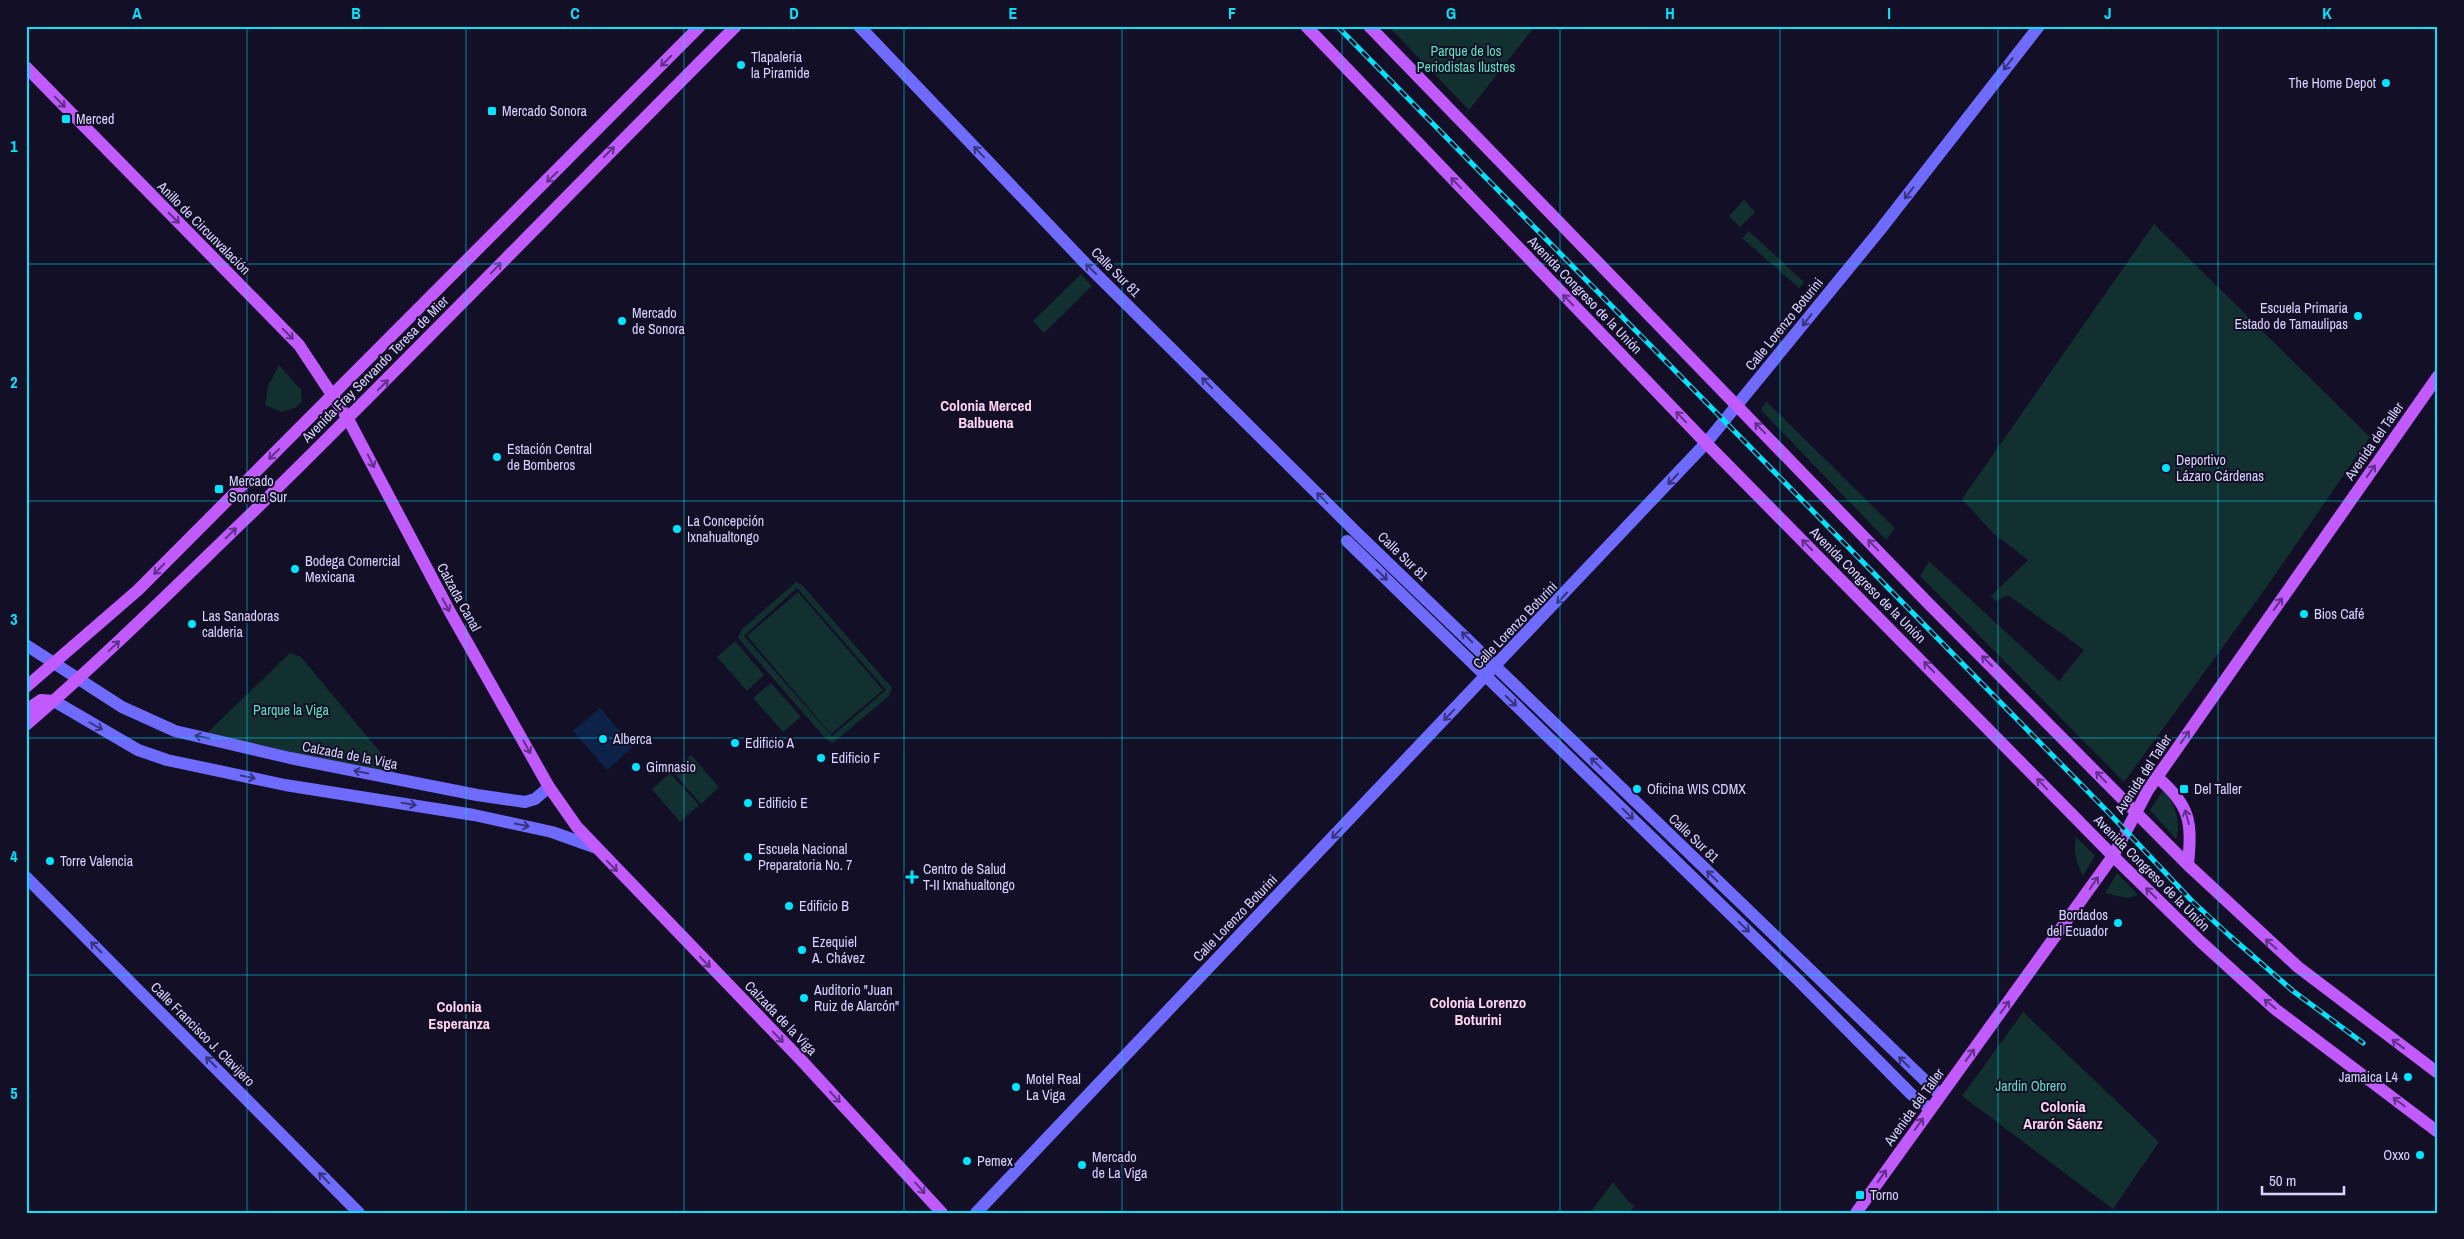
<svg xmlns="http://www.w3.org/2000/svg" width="2464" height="1239" viewBox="0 0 2464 1239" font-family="'Archivo Narrow',sans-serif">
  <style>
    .green { fill: #12302f; fill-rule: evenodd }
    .water { fill: #0c2248 }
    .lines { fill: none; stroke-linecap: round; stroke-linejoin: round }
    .secondary { stroke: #6f6bff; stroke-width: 12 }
    .primary { stroke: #c25bff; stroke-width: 12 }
    .rail-casing { stroke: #00e5ff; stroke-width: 5 }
    .rail { stroke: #130f26; stroke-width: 3; stroke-dasharray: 9; stroke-linecap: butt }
    .oneway { stroke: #623188 }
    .oneway2 { stroke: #38347d }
    .grid { fill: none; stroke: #00e5ff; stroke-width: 1; stroke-opacity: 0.55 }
    .poi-dot { fill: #00e5ff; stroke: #130f26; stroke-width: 2 }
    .labels { text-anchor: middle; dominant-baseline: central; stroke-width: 4; stroke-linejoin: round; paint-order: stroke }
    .park-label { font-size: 14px; fill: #5fe0c0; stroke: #130f26 }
    .poi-label { font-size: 14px; fill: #d9d4ff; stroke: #130f26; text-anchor: start }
    .street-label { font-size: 14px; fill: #d9d4ff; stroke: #130f26 }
    .neighbourhood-label { font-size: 15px; font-weight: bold; fill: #ffd6f0; stroke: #130f26 }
    .neatline { fill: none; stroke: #00e5ff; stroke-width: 2 }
    .grid-label { font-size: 16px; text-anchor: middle; font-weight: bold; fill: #00e5ff }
  </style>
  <rect width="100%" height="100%" fill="#130f26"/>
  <path class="green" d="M1388,26H1535L1469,110Z
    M1744,200L1755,212L1740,227L1729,216Z
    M2154,224L2370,437L2263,592L2124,782L1920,576L1929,561L2059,681L2084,650L2008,595L1995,601L1991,596L2028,560L1993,533L1962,499Z
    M1749,231L1804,282L1799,288L1742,238Z
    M1081,274L1092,286L1044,333L1033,321Z
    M279,365L301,390L302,401L295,408L281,412L265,405L268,386Z
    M1766,401L1895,528L1886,540L1761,410Z
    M796,582L803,586L892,688L889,696L833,743L826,739L738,638L741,630ZM797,588L886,690L832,736L744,636Z
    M798,592L883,690L831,734L747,636Z
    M735,641L764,675L747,691L717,657Z
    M290,653L301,657L395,770L393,775L209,735L208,732Z
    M771,683L801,717L783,732L753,698Z
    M691,755L719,787L701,804L672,771Z
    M670,773L699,805L680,822L652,789Z
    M2164,789C2174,804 2182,821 2176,839L2150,810Z
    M2076,837L2095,856L2083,876C2076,862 2073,853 2076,837Z
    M2117,873L2138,895L2127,898L2105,893Z
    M2023,1012L2159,1142L2113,1209L1962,1096Z
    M1613,1182L1628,1201L1635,1206L1628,1213H1590Z"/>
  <path class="water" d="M600,708L633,746L607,770L573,731Z"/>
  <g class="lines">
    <path class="secondary" d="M859,26L1085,263L1356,532L1940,1095
      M1347,541L1797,979L1911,1094L1930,1109
      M26,645L122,707L175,731L290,758L477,795L525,802L535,799L549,787
      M54,701L138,750L167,760L285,785L474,815L552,832L594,847
      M26,877L359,1213
      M976,1213L1706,443L1880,230L2039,26"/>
    <path class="primary" d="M1306,26L1706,443L2113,856L2201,942L2275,1009L2438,1132
      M1369,26L1926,601L2188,865L2298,967L2438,1073
      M26,67L299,345L348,419L450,612L549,787L577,827L802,1061L942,1213
      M26,687L138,590L700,26
      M26,710L41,700L54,701
      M26,725C106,656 180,582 256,509C418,350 575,187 736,26
      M2157,777C2191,806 2192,822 2188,865
      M1856,1213L2113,856L2148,790L2438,376"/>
    <g class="rail-casing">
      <path id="rail" d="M1337,26L2108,812L2193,902L2230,936L2293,991L2363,1043"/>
    </g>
    <use href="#rail" class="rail"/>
  </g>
  <defs><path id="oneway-shaft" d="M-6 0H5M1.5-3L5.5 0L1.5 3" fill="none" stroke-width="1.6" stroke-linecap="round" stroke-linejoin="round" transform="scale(1.25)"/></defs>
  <g class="oneway">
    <use href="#oneway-shaft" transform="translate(666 61) rotate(135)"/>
    <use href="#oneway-shaft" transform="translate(60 102) rotate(46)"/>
    <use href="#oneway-shaft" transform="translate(609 152) rotate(-45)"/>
    <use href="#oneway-shaft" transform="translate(552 177) rotate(135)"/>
    <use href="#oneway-shaft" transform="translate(1456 183) rotate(-134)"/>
    <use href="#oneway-shaft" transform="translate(174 218) rotate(45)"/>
    <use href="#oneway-shaft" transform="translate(496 268) rotate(-46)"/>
    <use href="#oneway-shaft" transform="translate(1568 300) rotate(-134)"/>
    <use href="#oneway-shaft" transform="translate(288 334) rotate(45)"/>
    <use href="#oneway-shaft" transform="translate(383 385) rotate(-44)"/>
    <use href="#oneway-shaft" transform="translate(1681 417) rotate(-134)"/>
    <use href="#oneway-shaft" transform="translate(1760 428) rotate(-134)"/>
    <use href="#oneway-shaft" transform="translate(274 454) rotate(135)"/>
    <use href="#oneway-shaft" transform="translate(371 461) rotate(63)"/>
    <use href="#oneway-shaft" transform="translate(2371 471) rotate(-55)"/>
    <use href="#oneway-shaft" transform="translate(231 533) rotate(-44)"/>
    <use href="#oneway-shaft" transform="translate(1807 545) rotate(-135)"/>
    <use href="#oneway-shaft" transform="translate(1873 545) rotate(-134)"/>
    <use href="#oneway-shaft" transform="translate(159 569) rotate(135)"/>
    <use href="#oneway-shaft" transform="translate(2278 604) rotate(-55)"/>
    <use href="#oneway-shaft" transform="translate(446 605) rotate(62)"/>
    <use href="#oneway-shaft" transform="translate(114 646) rotate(-43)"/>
    <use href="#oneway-shaft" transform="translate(1987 661) rotate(-135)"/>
    <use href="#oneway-shaft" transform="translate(1929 667) rotate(-134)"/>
    <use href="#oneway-shaft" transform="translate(2185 737) rotate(-55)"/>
    <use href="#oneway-shaft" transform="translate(527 747) rotate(61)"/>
    <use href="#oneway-shaft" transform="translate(2101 777) rotate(-134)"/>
    <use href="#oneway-shaft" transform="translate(2042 784) rotate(-134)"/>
    <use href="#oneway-shaft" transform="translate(2187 817) rotate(-105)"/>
    <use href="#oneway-shaft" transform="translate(612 866) rotate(46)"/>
    <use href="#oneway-shaft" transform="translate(2094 883) rotate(-55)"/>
    <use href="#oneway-shaft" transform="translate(2151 893) rotate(-136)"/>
    <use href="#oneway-shaft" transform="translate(2271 944) rotate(-139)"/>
    <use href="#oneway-shaft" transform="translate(705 962) rotate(46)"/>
    <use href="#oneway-shaft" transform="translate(2270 1004) rotate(-141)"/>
    <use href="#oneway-shaft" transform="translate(2005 1007) rotate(-54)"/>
    <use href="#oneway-shaft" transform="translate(778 1037) rotate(46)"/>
    <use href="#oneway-shaft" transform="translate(2398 1044) rotate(-144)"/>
    <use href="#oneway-shaft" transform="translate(1970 1055) rotate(-54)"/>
    <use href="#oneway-shaft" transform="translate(835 1097) rotate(47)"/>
    <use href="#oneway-shaft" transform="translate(2399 1102) rotate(-143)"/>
    <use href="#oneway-shaft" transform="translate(1919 1124) rotate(-54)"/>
    <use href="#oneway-shaft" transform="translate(1882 1176) rotate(-55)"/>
    <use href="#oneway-shaft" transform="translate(920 1188) rotate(49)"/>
  </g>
  <g class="oneway2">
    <use href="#oneway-shaft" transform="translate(2008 64) rotate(128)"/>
    <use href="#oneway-shaft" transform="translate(979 152) rotate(-134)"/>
    <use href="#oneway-shaft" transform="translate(1909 193) rotate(128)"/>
    <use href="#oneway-shaft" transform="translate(1091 269) rotate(-135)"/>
    <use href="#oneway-shaft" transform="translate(1807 320) rotate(128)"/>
    <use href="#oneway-shaft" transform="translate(1207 383) rotate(-135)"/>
    <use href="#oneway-shaft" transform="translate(1673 479) rotate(133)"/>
    <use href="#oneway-shaft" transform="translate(1322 498) rotate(-135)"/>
    <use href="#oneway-shaft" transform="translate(1382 575) rotate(44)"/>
    <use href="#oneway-shaft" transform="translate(1562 598) rotate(133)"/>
    <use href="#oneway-shaft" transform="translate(1467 637) rotate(-136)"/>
    <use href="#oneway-shaft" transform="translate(1511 701) rotate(44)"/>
    <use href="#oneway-shaft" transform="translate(1449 715) rotate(134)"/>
    <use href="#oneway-shaft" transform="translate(96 726) rotate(29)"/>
    <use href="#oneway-shaft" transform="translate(202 737) rotate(-169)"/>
    <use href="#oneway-shaft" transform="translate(1596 763) rotate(-136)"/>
    <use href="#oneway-shaft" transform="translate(361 772) rotate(-169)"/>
    <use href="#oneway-shaft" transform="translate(248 777) rotate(12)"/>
    <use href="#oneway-shaft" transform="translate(409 804) rotate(9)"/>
    <use href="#oneway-shaft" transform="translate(1628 814) rotate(44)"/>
    <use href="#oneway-shaft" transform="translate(522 825) rotate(12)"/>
    <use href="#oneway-shaft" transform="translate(1337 833) rotate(134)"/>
    <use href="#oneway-shaft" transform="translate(1712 876) rotate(-136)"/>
    <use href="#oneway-shaft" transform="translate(1744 927) rotate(44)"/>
    <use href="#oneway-shaft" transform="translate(96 947) rotate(-135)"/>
    <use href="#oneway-shaft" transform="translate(211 1062) rotate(-135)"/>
    <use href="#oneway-shaft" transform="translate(1904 1062) rotate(-136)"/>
    <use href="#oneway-shaft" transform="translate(324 1178) rotate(-134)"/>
  </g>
  <path class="grid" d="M247,26V1213M466,26V1213M684,26V1213M904,26V1213M1122,26V1213M1342,26V1213M1560,26V1213M1780,26V1213M1998,26V1213M2218,26V1213M26,264H2438M26,501H2438M26,738H2438M26,975H2438"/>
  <g class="poi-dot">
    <circle cx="741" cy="65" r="5"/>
    <circle cx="2386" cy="83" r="5"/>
    <rect x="487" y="106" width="10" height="10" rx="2.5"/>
    <rect x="61" y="114" width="10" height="10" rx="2.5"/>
    <circle cx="2358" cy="316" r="5"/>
    <circle cx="622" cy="321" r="5"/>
    <circle cx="497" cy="457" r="5"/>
    <circle cx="2166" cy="468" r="5"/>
    <rect x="214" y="484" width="10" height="10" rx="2.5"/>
    <circle cx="677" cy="529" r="5"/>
    <circle cx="295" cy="569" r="5"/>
    <circle cx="2304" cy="614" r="5"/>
    <circle cx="192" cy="624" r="5"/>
    <circle cx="603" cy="739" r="5"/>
    <circle cx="735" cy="743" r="5"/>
    <circle cx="821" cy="758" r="5"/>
    <circle cx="636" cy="767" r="5"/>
    <circle cx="1637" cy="789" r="5"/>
    <rect x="2179" y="784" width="10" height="10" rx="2.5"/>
    <circle cx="748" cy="803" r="5"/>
    <circle cx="748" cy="857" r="5"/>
    <circle cx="50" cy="861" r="5"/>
    <path d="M909.5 869.5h5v5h5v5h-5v5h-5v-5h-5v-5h5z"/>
    <circle cx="789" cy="906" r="5"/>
    <circle cx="2118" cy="923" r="5"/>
    <circle cx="802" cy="950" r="5"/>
    <circle cx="804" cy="998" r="5"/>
    <circle cx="2408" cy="1077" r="5"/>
    <circle cx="1016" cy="1087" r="5"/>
    <circle cx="2420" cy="1155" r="5"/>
    <circle cx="967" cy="1161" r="5"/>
    <circle cx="1082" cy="1165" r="5"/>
    <rect x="1855" y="1190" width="10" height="10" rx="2.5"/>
  </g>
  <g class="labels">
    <g class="park-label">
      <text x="1466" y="51">Parque de los<tspan x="1466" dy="16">Periodistas Ilustres</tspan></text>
      <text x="291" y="710">Parque la Viga</text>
      <text x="2031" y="1086">Jardin Obrero</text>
    </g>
    <g class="poi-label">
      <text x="751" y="57">Tlapaleria<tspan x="751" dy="16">la Piramide</tspan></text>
      <text x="2376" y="83" text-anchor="end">The Home Depot</text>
      <text x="502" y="111">Mercado Sonora</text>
      <text x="76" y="119">Merced</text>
      <text x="2348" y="308" text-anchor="end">Escuela Primaria<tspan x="2348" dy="16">Estado de Tamaulipas</tspan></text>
      <text x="632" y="313">Mercado<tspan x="632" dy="16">de Sonora</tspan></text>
      <text x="507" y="449">Estación Central<tspan x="507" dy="16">de Bomberos</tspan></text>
      <text x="2176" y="460">Deportivo<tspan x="2176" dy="16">Lázaro Cárdenas</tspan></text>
      <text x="229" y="481">Mercado<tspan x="229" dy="16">Sonora Sur</tspan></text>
      <text x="687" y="521">La Concepción<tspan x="687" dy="16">Ixnahualtongo</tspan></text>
      <text x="305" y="561">Bodega Comercial<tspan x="305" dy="16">Mexicana</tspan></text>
      <text x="2314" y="614">Bios Café</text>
      <text x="202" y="616">Las Sanadoras<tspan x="202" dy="16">calderia</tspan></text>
      <text x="613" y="739">Alberca</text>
      <text x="745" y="743">Edificio A</text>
      <text x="831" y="758">Edificio F</text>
      <text x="646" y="767">Gimnasio</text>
      <text x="1647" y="789">Oficina WIS CDMX</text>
      <text x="2194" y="789">Del Taller</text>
      <text x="758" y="803">Edificio E</text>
      <text x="758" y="849">Escuela Nacional<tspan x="758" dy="16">Preparatoria No. 7</tspan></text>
      <text x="60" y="861">Torre Valencia</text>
      <text x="923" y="869">Centro de Salud<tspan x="923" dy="16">T-II Ixnahualtongo</tspan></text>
      <text x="799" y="906">Edificio B</text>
      <text x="2108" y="915" text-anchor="end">Bordados<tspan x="2108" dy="16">del Ecuador</tspan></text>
      <text x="812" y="942">Ezequiel<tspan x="812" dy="16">A. Chávez</tspan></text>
      <text x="814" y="990">Auditorio "Juan<tspan x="814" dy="16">Ruiz de Alarcón"</tspan></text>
      <text x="2398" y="1077" text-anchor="end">Jamaica L4</text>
      <text x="1026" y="1079">Motel Real<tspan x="1026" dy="16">La Viga</tspan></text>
      <text x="2410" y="1155" text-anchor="end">Oxxo</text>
      <text x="1092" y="1157">Mercado<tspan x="1092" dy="16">de La Viga</tspan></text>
      <text x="977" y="1161">Pemex</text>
      <text x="1870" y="1195">Torno</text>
    </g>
    <g class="street-label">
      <text transform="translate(204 228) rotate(45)">Anillo de Circunvalación</text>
      <text transform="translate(1116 272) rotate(45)">Calle Sur 81</text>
      <text transform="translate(1585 295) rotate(46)">Avenida Congreso de la Unión</text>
      <text transform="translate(1784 324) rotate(-51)">Calle Lorenzo Boturini</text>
      <text transform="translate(375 369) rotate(-45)">Avenida Fray Servando Teresa de Mier</text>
      <text transform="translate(2374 441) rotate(-55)">Avenida del Taller</text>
      <text transform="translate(1403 556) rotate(44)">Calle Sur 81</text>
      <text transform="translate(1868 585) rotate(45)">Avenida Congreso de la Unión</text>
      <text transform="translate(459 597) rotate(61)">Calzada Canal</text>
      <text transform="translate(1515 625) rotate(-46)">Calle Lorenzo Boturini</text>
      <text transform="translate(350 755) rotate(11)">Calzada de la Viga</text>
      <text transform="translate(2143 774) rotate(-57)">Avenida del Taller</text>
      <text transform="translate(1694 838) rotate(44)">Calle Sur 81</text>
      <text transform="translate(2152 873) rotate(45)">Avenida Congreso de la Unión</text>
      <text transform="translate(1235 918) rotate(-46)">Calle Lorenzo Boturini</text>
      <text transform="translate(781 1018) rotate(46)">Calzada de la Viga</text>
      <text transform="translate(203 1034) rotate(45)">Calle Francisco J. Clavijero</text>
      <text transform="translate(1914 1107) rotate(-54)">Avenida del Taller</text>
    </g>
    <g class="neighbourhood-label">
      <text x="986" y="405">Colonia Merced<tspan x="986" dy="17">Balbuena</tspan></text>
      <text x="1478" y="1002">Colonia Lorenzo<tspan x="1478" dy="17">Boturini</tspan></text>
      <text x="459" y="1006">Colonia<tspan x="459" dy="17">Esperanza</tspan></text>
      <text x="2063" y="1106">Colonia<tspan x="2063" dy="17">Ararón Sáenz</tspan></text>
    </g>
  </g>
  <rect width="2464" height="1239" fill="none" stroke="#130f26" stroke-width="55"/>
  <path d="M2262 1186v8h82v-8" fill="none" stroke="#d9d4ff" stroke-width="2.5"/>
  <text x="2269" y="1186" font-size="15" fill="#d9d4ff" stroke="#130f26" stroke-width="4" paint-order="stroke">50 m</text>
  <rect x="28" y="28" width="2408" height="1184" class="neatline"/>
  <g class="grid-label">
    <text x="137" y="19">A</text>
    <text x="356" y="19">B</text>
    <text x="575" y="19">C</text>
    <text x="794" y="19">D</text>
    <text x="1013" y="19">E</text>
    <text x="1232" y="19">F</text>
    <text x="1451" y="19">G</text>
    <text x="1670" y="19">H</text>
    <text x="1889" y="19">I</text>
    <text x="2108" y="19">J</text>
    <text x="2327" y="19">K</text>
    <text x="14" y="152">1</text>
    <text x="14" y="388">2</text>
    <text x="14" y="625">3</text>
    <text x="14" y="862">4</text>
    <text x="14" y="1099">5</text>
  </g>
</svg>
